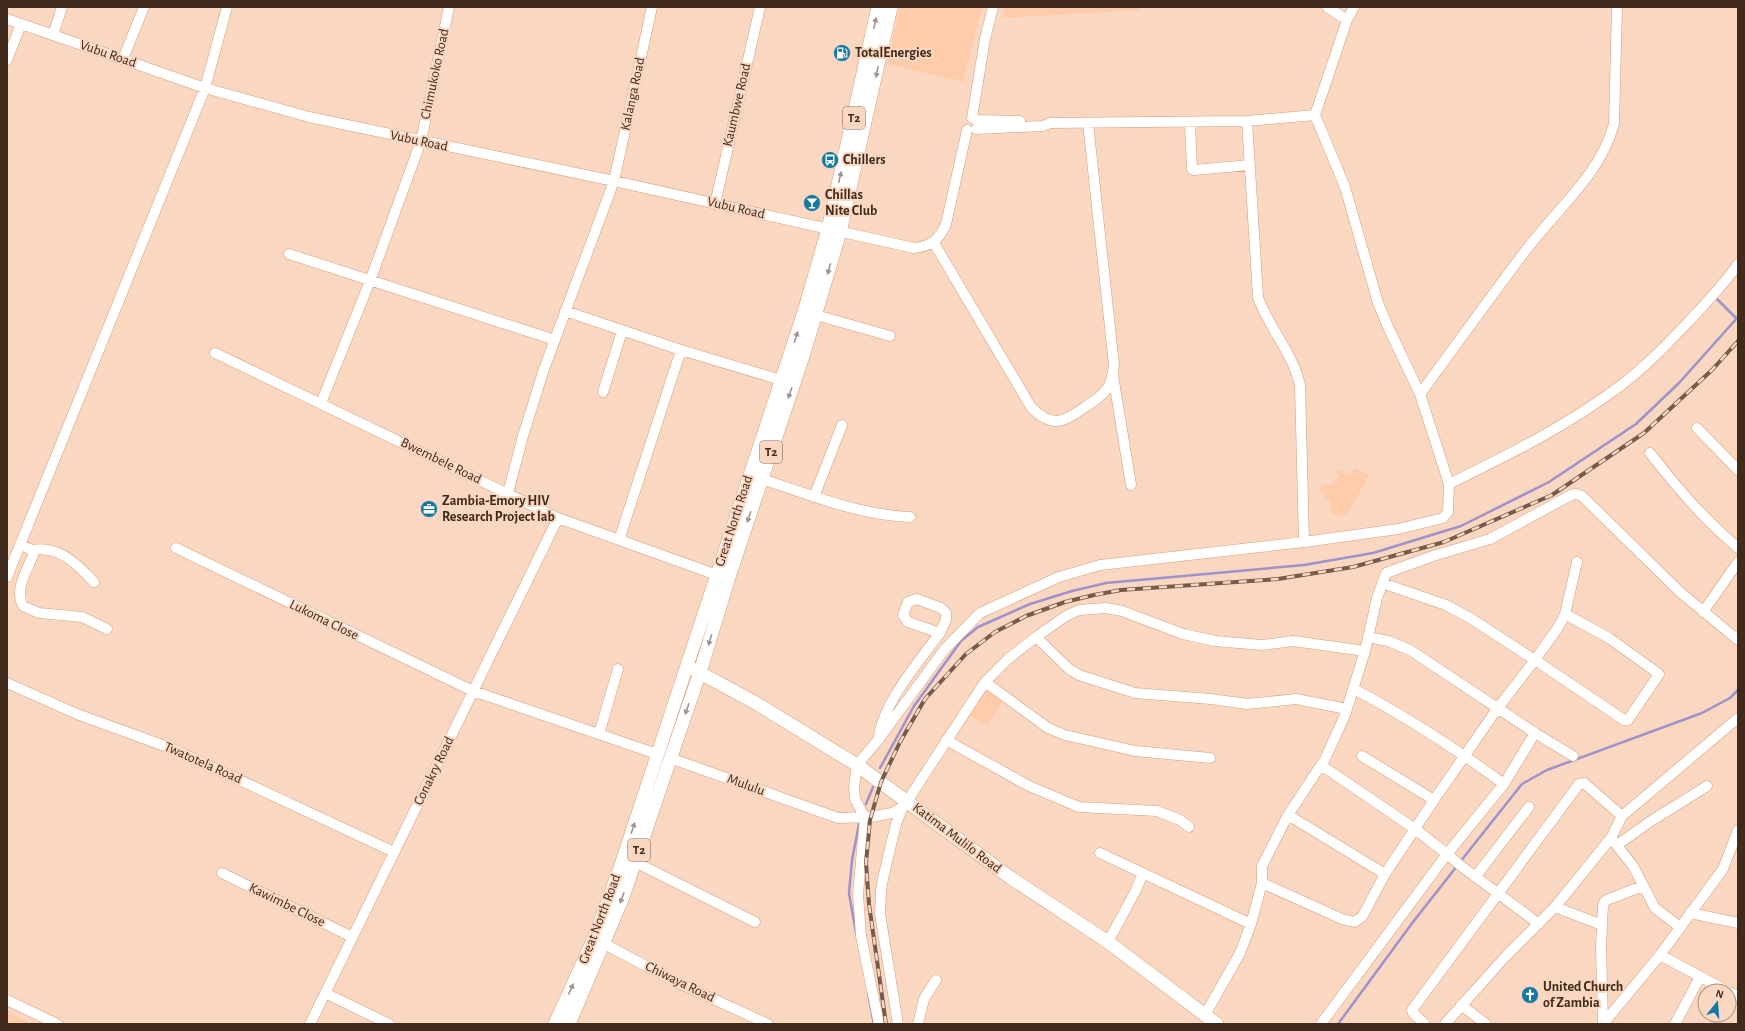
<svg xmlns="http://www.w3.org/2000/svg" width="1745" height="1031" viewBox="0 0 1745 1031" font-family="'Alegreya Sans',sans-serif">
  <style>
    .built { fill: #feccab }
    .lines { fill: none; stroke-linecap: round; stroke-linejoin: round }
    .stream { stroke: #9f92ca; stroke-width: 2.5 }
    .minor-casing { stroke: #d49f7c; stroke-width: 11 }
    .major-casing { stroke: #d49f7c; stroke-width: 14 }
    .minor { stroke: #fff; stroke-width: 10 }
    .major { stroke: #fff; stroke-width: 13 }
    .rail-casing { stroke: #755b4b; stroke-width: 4 }
    .rail { stroke: #f9d7c1; stroke-width: 2.5; stroke-dasharray: 8; stroke-linecap: butt }
    .oneway { fill: #a0948e }
    .labels { text-anchor: middle; dominant-baseline: central; stroke-width: 4; stroke-linejoin: round; paint-order: stroke }
    .shield { fill: #f9d7c1; stroke: #785e4e; stroke-width: 1 }
    .shield-label { font-size: 13px; font-weight: bold; fill: #402a1c }
    .poi-label { font-size: 14px; font-weight: bold; fill: #402a1c; stroke: #f9d7c1; text-anchor: start }
    .street-label { font-size: 14px; fill: #402a1c; stroke: #f9d7c1 }
  </style>
  <rect width="100%" height="100%" fill="#f9d7c1"/>
  <path class="built" d="M900,7H982L963,82L887,64Z
    M1005,7H1141L1139,10L1002,18Z
    M1355,468L1369,475L1349,512L1343,516L1330,513V501L1324,498V491H1319L1321,485L1333,483L1339,475L1336,472L1338,469L1350,476Z
    M986,688L1004,699L987,726L969,715Z
    M7,1012L32,1024H7Z"/>
  <g class="lines">
    <path class="stream" d="M1717,299L1737,319
      M880,768L914,706L961,641L978,627L1030,604L1072,591L1106,583L1304,565L1373,553L1461,526L1549,482L1636,424L1679,383L1738,317
      M866,804L873,787
      M1460,862L1522,784L1547,770L1702,713L1730,698L1738,690
      M856,933L849,893L852,860L859,824
      M868,993L874,1024
      M1338,1024L1413,922L1457,866"/>
    <g class="minor-casing">
      <path id="minor" d="M1327,7L1347,20
        M7,19L205,88L309,117L614,181L914,248C931,246 939,240 946,224L967,130
        M53,35L62,7
        M123,59L144,7
        M7,60L21,24
        M1315,115L1345,187L1378,303L1389,329L1420,394L1449,484C1508,455 1567,426 1620,386C1647,366 1670,341 1693,317C1709,300 1725,283 1738,264
        M972,118L985,39L993,7
        M976,120L1020,121
        M1247,121L1258,297C1268,327 1293,353 1300,385L1304,542
        M1190,122L1192,169L1194,170L1250,165
        M976,129L1043,126L1050,123L1247,121L1315,115L1347,20L1354,7
        M715,204L760,7
        M934,243L1031,407C1052,429 1064,422 1085,407C1093,402 1102,396 1107,389C1112,382 1113,373 1114,365L1088,123
        M289,254L555,340
        M565,311L681,350L781,380
        M816,315L890,336
        M215,353L558,518L717,575
        M1113,375L1131,485
        M603,392L622,331
        M1420,394C1457,344 1493,293 1530,245C1561,205 1600,174 1614,124L1617,7
        M321,403L370,281L421,141L449,7
        M1697,428L1738,470
        M1650,453C1679,490 1702,517 1738,548
        M762,479C810,495 859,515 910,517
        M508,493L523,436L544,369L614,181L652,7
        M814,497L842,425
        M619,540L681,350
        M21,545L32,550L33,555C27,571 14,589 23,606L39,613L82,617L107,629
        M176,548L473,691L657,754
        M32,550C59,545 77,564 94,582
        M7,577L205,88L227,7
        M917,599L941,608L946,613V620L940,633L908,622L903,615L908,602Z
        M1703,612L1738,562
        M1565,614L1609,638L1659,674L1628,720H1624L1535,660L1559,626L1565,614L1577,562
        M1036,637L1069,669L1079,675L1135,693L1211,699L1247,704L1296,699L1347,709
        M985,682L1048,728L1065,735L1135,751L1210,758
        M7,683L77,714L173,749L394,852
        M1354,689C1407,717 1456,749 1504,784
        M1535,733L1573,756
        M599,734L618,669
        M879,736C884,702 919,661 940,633
        M946,740L1029,786L1079,807L1157,811L1180,820L1189,827
        M1362,756L1434,800
        M670,758L838,818L870,817L892,813L904,806
        M1321,765L1415,829L1447,854L1504,784L1535,733L1410,650L1388,641L1368,637
        M1288,815L1385,874
        M1611,838L1633,866L1655,908L1680,927
        M1617,845L1651,821L1707,786
        M1100,853L1251,924
        M635,862L755,922
        M222,873L352,937
        M1476,876L1529,807
        M1262,883L1342,919L1354,922L1362,917L1385,874L1434,800L1497,709L1535,660L1470,618L1446,605L1382,583
        M1555,907L1602,925
        M1690,913L1738,923
        M597,940L676,982L768,1024
        M1108,942L1136,890L1143,873
        M1660,955L1727,991
        M1729,992L1738,996
        M325,993L389,1024
        M7,1000L57,1024
        M1461,1005L1486,1024
        M1205,1015L1240,953L1251,924L1262,883V866L1288,815L1325,759L1345,715L1365,651L1377,598L1386,573L1433,556L1490,539L1571,495L1576,494L1582,496L1680,592L1738,640
        M1603,1023L1601,947L1603,905L1605,901L1609,899L1643,886
        M310,1024L558,518
        M879,1024L861,936L858,894L865,818L855,799L854,787L857,765L878,740L944,650L980,613L1059,577L1100,565L1304,542L1398,529L1443,518L1448,512L1449,484
        M898,1024L880,914L881,890L884,874L896,824L902,809L985,682L1008,659L1036,637L1066,616L1079,610L1106,608L1122,611L1183,634L1215,641L1262,645L1293,641L1365,651
        M918,1024L924,999L936,980
        M1321,1024L1447,854L1461,866L1539,924
        M1425,1024L1413,1013L1412,1010L1579,784L1584,783L1622,816
        M1445,1024L1505,957L1555,907L1611,838L1622,816L1738,718
        M1603,1024L1660,955L1723,869L1738,830
        M1675,1024L1700,977"/>
    </g>
    <g class="major-casing">
      <path id="major" d="M693,669L754,702L857,765L1011,878L1108,942L1217,1024
        M555,1024L594,938L619,871L804,312L828,229L878,7
        M569,1024L623,897L700,672L729,577L805,350L840,232L891,7"/>
    </g>
    <use href="#minor" class="minor"/>
    <use href="#major" class="major"/>
    <g class="rail-casing">
      <path id="rail" d="M886,1024L869,904L866,863L870,820L881,782L900,742L925,699L966,654L995,632L1026,616L1065,602L1094,595L1121,590L1278,579L1353,567L1444,542L1552,495L1644,433L1712,370L1738,341"/>
    </g>
    <use href="#rail" class="rail"/>
  </g>
  <defs><path id="oneway-solid" d="M-6-.8H1V-3.2L6.5 0L1 3.2V.8H-6Z"/></defs>
  <g class="oneway">
    <use href="#oneway-solid" transform="translate(875 23) rotate(-78)"/>
    <use href="#oneway-solid" transform="translate(877 72) rotate(102)"/>
    <use href="#oneway-solid" transform="translate(840 177) rotate(-77)"/>
    <use href="#oneway-solid" transform="translate(829 269) rotate(105)"/>
    <use href="#oneway-solid" transform="translate(796 337) rotate(-72)"/>
    <use href="#oneway-solid" transform="translate(790 393) rotate(109)"/>
    <use href="#oneway-solid" transform="translate(749 517) rotate(109)"/>
    <use href="#oneway-solid" transform="translate(710 640) rotate(107)"/>
    <use href="#oneway-solid" transform="translate(687 709) rotate(109)"/>
    <use href="#oneway-solid" transform="translate(633 828) rotate(-72)"/>
    <use href="#oneway-solid" transform="translate(622 898) rotate(110)"/>
    <use href="#oneway-solid" transform="translate(571 989) rotate(-66)"/>
  </g>
  <defs>
    <g id="fuel-disc" transform="scale(0.9)"><circle r="9.5" fill="#1478a4" stroke="#f9d7c1"/><path d="M-5.5-6h7V0h2V4h1.3V-2.5L3-4.5l.8-.8L6-3V5H2.5V1h-1V6h-7ZM-4.2-4.7v3.2H.2V-4.7Z" fill="#fff"/></g>
    <g id="bus-disc" transform="scale(0.9)"><circle r="9.5" fill="#1478a4" stroke="#f9d7c1"/><path d="M-5-6H5V4H4V6H2V4H-2V6H-4V4H-5ZM-3.5-4V0h7V-4ZM-3.5 1.2v1.5H-2V1.2ZM2 1.2v1.5H3.5V1.2Z" fill="#fff"/></g>
    <g id="bar-disc" transform="scale(0.9)"><circle r="9.5" fill="#1478a4" stroke="#f9d7c1"/><path d="M-6-5H6L.8 .8V4.5H3.5V6h-7V4.5H-.8V.8Z" fill="#fff"/></g>
    <g id="office-disc" transform="scale(0.9)"><circle r="9.5" fill="#1478a4" stroke="#f9d7c1"/><path d="M-6-3h4V-5.5h4V-3h4V5H-6ZM-1-4.5V-3h2v-1.5ZM-6 0V1H6V0Z" fill="#fff"/></g>
    <g id="church-disc" transform="scale(0.9)"><circle r="9.5" fill="#1478a4" stroke="#f9d7c1"/><path d="M-1.2-6h2.4v3.5h3.3v2.4h-3.3V6h-2.4V-.1h-3.3v-2.4h3.3Z" fill="#fff"/></g>
  </defs>
  <g fill-rule="evenodd">
    <use href="#fuel-disc" x="842" y="53"/>
    <use href="#bus-disc" x="830" y="160"/>
    <use href="#bar-disc" x="812" y="203"/>
    <use href="#office-disc" x="429" y="509"/>
    <use href="#church-disc" x="1530" y="995"/>
  </g>
  <g class="labels">
    <g class="shield">
      <rect x="843" y="107" width="22" height="22" rx="3"/>
      <rect x="760" y="441" width="22" height="22" rx="3"/>
      <rect x="628" y="839" width="22" height="22" rx="3"/>
    </g>
    <g class="shield-label">
      <text x="854" y="118">T2</text>
      <text x="771" y="452">T2</text>
      <text x="639" y="850">T2</text>
    </g>
    <g class="poi-label">
      <text x="855" y="53">TotalEnergies</text>
      <text x="843" y="160">Chillers</text>
      <text x="825" y="195">Chillas<tspan x="825" dy="16">Nite Club</tspan></text>
      <text x="442" y="501">Zambia-Emory HIV<tspan x="442" dy="16">Research Project lab</tspan></text>
      <text x="1543" y="987">United Church<tspan x="1543" dy="16">of Zambia</tspan></text>
    </g>
    <g class="street-label">
      <text transform="translate(108 54) rotate(19)">Vubu Road</text>
      <text transform="translate(435 74) rotate(-78)">Chimukoko Road</text>
      <text transform="translate(633 94) rotate(-78)">Kalanga Road</text>
      <text transform="translate(737 105) rotate(-77)">Kaumbwe Road</text>
      <text transform="translate(419 141) rotate(12)">Vubu Road</text>
      <text transform="translate(736 208) rotate(13)">Vubu Road</text>
      <text transform="translate(441 461) rotate(26)">Bwembele Road</text>
      <text transform="translate(734 521) rotate(-72)">Great North Road</text>
      <text transform="translate(324 620) rotate(26)">Lukoma Close</text>
      <text transform="translate(203 763) rotate(24)">Twatotela Road</text>
      <text transform="translate(434 771) rotate(-64)">Conakry Road</text>
      <text transform="translate(746 785) rotate(20)">Mululu</text>
      <text transform="translate(957 838) rotate(37)">Katima Mulilo Road</text>
      <text transform="translate(287 905) rotate(26)">Kawimbe Close</text>
      <text transform="translate(600 919) rotate(-69)">Great North Road</text>
      <text transform="translate(680 982) rotate(26)">Chiwaya Road</text>
    </g>
  </g>
  <rect width="1745" height="1031" fill="none" stroke="#402a1c" stroke-width="16"/>
  <g transform="translate(1717 1003) rotate(17)"><circle r="19" fill="#f9d7c1" stroke="#af927f"/>
  <path d="M0-3L7 15L0 10L-7 15Z" fill="#1478a4"/>
  <text y="-6" font-size="11" font-weight="bold" text-anchor="middle" fill="#402a1c">N</text>
  </g>
</svg>
